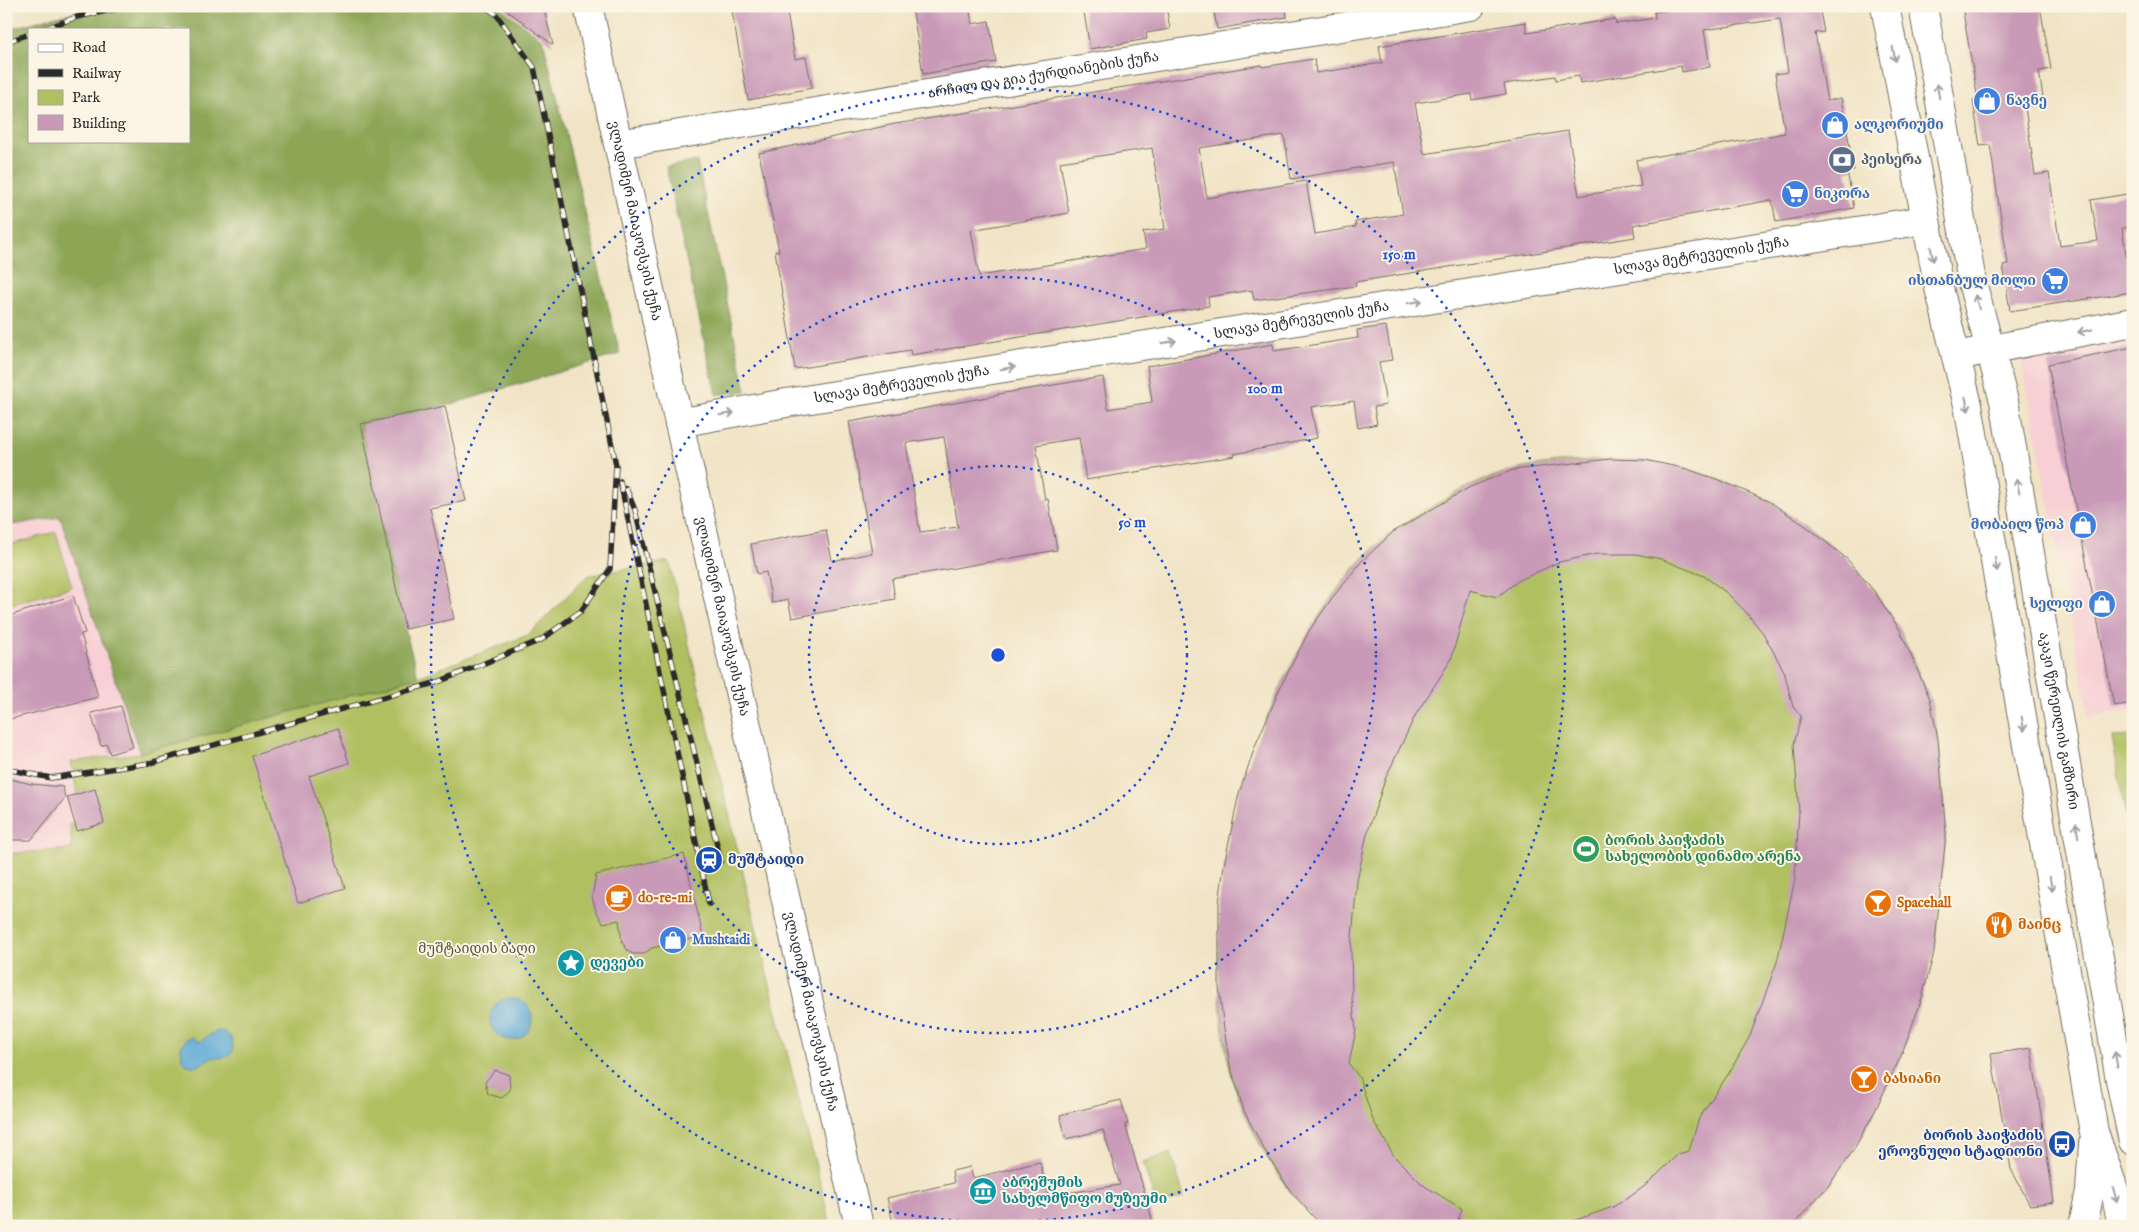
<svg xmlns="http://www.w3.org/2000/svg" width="2139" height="1232" viewBox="0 0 2139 1232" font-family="'IM FELL English','Noto Serif Georgian',serif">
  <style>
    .built { fill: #f7cfd4 }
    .green { fill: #b0bf61; stroke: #6e7546 }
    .forest { fill: #8ca657; stroke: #5c6841; fill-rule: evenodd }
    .water { fill: #5ca8d5; stroke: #446a80 }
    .building { fill: #c99ab8; fill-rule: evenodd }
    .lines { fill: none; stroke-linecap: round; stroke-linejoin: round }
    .minor-casing { stroke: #706c61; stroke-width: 30 }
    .major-casing { stroke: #706c61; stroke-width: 30 }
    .minor { stroke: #fff; stroke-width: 28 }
    .major { stroke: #fff; stroke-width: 28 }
    .rail-casing { stroke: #2b2b2b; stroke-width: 5.5 }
    .rail { stroke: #fcf5e5; stroke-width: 4; stroke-dasharray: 11; stroke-linecap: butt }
    .oneway { stroke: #a0a0a0 }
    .ring { fill: none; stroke: #1d4ed8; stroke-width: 2.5; stroke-dasharray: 2.5 5 }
    .labels { text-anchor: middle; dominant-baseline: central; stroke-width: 4; stroke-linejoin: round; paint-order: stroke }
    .street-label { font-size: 14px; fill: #2b2b2b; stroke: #fcf5e5 }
    .shop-label { font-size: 14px; font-weight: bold; fill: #366cbe; stroke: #fcf5e5; text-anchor: start }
    .service-label { font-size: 14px; font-weight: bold; fill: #4e5e75; stroke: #fcf5e5; text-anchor: start }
    .leisure-label { font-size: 14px; font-weight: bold; fill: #27864d; stroke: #fcf5e5; text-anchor: start }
    .transit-label { font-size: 14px; font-weight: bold; fill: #164399; stroke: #fcf5e5; text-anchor: start }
    .food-label { font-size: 14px; font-weight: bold; fill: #c56008; stroke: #fcf5e5; text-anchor: start }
    .park-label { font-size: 14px; fill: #53573b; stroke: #fcf5e5 }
    .culture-label { font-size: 14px; font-weight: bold; fill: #0d838f; stroke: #fcf5e5; text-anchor: start }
    .centre { fill: #1d4ed8; stroke: #fcf5e5; stroke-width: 2.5 }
    .ring-label { font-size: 15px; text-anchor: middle; font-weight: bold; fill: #1d4ed8; stroke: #fcf5e5; stroke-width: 4; stroke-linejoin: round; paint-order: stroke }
  </style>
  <rect width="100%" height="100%" fill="#fcf5e5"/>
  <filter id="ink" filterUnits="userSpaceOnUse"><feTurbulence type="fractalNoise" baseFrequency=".02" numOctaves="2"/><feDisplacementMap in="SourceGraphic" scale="10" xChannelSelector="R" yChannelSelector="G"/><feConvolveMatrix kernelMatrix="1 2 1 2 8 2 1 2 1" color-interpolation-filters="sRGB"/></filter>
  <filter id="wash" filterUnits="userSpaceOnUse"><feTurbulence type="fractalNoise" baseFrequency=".0096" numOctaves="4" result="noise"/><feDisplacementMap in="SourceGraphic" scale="20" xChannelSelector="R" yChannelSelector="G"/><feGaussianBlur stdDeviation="1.12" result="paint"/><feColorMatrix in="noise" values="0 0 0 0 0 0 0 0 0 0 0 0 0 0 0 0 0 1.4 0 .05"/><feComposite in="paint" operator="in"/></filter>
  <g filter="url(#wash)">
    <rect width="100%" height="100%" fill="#f1e4c6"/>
    <path class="built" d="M2133,334V710L2089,717L2022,362L2027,352Z
      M60,517L140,753L71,762L83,817L72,850L6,854V526Z"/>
    <path class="green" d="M1610,459L1687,469L1722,481L1770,502L1810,529L1847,559L1874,591L1900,630L1930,699L1938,739L1946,834L1934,953L1901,1056L1875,1111L1853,1151L1829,1185L1792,1226H1322C1312,1215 1301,1204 1291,1192C1267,1162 1247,1123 1235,1086C1223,1048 1219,1006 1219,966C1218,852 1241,763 1293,662C1318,614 1350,564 1394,531C1424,509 1478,478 1515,470C1546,463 1579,461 1610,459Z
      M56,532L72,587L6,606V546Z
      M669,561L763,957L831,1226H6V854L72,849L70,824L82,817L71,762L140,753L418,677L528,635L587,576Z
      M2133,736V857L2112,737Z
      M1171,1153L1184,1197L1156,1205L1143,1162Z"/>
    <path class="forest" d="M107,6H498L543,40L620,354L445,406L361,424L405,629L418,677L140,753L60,517L6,526V30L57,16ZM29,29H189V141H29Z
      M697,161L746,391L716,395L666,167Z"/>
    <path class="water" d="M490 1019a21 21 0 1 1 42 0a21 21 0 1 1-42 0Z
      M221,1031C227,1033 231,1035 232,1041C237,1064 217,1055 209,1059C204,1061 201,1065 196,1067L187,1065L182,1060L181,1047L186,1039L193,1037L199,1042L215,1032Z"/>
    <g id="blocks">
      <path class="building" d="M501,6H543L553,45Z
        M731,6H786L795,59L806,57L812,88L748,100Z
        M912,6H969L972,24L989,21L996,62L923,74Z
        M1083,6H1166L1170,29L1146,33L1147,39L1090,49Z
        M1213,6H1286L1287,17L1217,29Z
        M1671,6H1819L1824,32L1815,33L1827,101L1841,98L1854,170L1847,171L1854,208L1776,222L1772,200L1633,225L1635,237L1355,282L1356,286L1254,300L1252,290L1208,297L1209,306L911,355L910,350L795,369L775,251H779L759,153L895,124L1261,65L1262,67L1314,59L1316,73L1382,63L1379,46L1525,22L1527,33L1615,19L1616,24L1655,18L1654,12L1672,10ZM1780,19L1788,72L1775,74L1785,133L1636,160L1641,186L1579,196L1568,131L1424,154L1415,103L1471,94L1472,100L1506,94L1504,84L1555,76L1556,80L1579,76L1580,83L1681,66L1682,72L1710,67L1704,30ZM1284,135L1291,179L1394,162L1403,214L1355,222L1356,227L1315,234L1306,181L1207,198L1199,148ZM1152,148L1165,229L1143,232L1146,249L979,276L971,230L1069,213L1060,162Z
        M1962,6H2040L2051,69L2039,71L2044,104L2025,107L2035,175L2049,173L2060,246L2098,241L2091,200L2133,193V227L2122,228L2132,292L2010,311L2003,265L2008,264L1990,145L1980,146L1973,100H1978Z
        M1386,326L1392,360L1379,362L1386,405L1374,407L1377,424L1358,428L1354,401L1311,407L1317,438L1234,454L1235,456L1086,480L1079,438L1036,445L1045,500L1048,499L1057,550L892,579L895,599L792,618L788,600L772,603L766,572L757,574L751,544L826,530L832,561L872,553L849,422L999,395L998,394L1103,377L1108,409L1152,402L1147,366L1273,344L1274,351L1358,338L1357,330ZM944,437L958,527L920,532L906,443Z
        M2133,347V703L2114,706L2048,364Z
        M445,406L466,501L430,508L454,619L405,629L361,424Z
        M1610,459L1645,460L1687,469L1722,481L1770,502L1810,529L1847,559L1874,591L1900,630L1930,699L1938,739L1946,834L1934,953L1921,1001L1901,1056L1875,1111L1853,1151L1829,1185L1792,1226H1567V1223L1613,1207L1631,1196L1649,1183L1678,1154L1689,1151L1699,1118L1729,1073L1750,1036L1777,962L1795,879L1799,812L1794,744L1801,716L1793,707L1784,671L1763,633L1745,611L1727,593L1704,576L1661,559L1635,554H1597L1559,562L1518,581L1497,597L1470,590L1451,660L1416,714L1386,777L1367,834L1357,881L1351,948L1352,998L1356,1030L1349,1064L1359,1077L1373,1120L1394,1156L1423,1185L1462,1209L1456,1226H1322L1291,1192L1267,1155L1244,1111L1230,1066L1223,1022L1219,987V904L1224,865L1239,793L1256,744L1281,686L1309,631L1332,598L1361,562L1393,532L1470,487L1513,470Z
        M73,595L85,633L81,634L98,697L6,720V617Z
        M121,706L133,747L110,754L107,744L101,746L91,713Z
        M338,728L349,763L309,776L345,888L298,903L252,756Z
        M6,778L31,784L63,787L65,798L31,840H6Z
        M95,789L104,823L77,831L67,797Z
        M684,854L703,936L652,948L643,954H633L628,951L622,942L619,920L603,923L596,911L592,897L596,875Z
        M2031,1048L2054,1202L2030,1205L2011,1169L1991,1054Z
        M495,1070L509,1075L510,1090L502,1098L488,1094L485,1082Z
        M1121,1100L1128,1124H1125L1154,1226H894L887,1198L954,1183L952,1171L970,1167L973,1178L1040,1162L1048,1196L1120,1185L1103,1130L1066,1139L1060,1115Z"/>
    </g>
  </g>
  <g filter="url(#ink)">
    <use href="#blocks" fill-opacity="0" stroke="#706c61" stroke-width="1"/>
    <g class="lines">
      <g class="minor-casing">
        <g id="minor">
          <path id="s1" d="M588,6L679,423L859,1226"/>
          <path id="s2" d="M618,144L1471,6"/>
          <path d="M1956,356L2133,322"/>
          <path id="s3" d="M679,423L786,403L1925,220"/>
        </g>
      </g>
      <g class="major-casing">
        <g id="major">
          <path d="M1885,6L1939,288L1968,405L2094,1132L2116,1195L2122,1226"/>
          <path id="s4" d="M1923,6L1972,282L2004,401L2120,1080L2133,1141"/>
          <path d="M2083,1226L2090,1191L2093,1144"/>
        </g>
      </g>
      <use href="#minor" class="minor"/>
      <use href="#major" class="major"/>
      <g class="rail-casing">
        <path id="rail" d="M44,29L77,17L131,6
          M6,42L29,34
          M620,481L709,904
          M626,488L635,510L721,861
          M6,769L51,778L150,763L438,682L541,640L581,611L610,569L616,465L534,67L496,14L484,6"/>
      </g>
      <use href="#rail" class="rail"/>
    </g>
    <defs><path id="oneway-shaft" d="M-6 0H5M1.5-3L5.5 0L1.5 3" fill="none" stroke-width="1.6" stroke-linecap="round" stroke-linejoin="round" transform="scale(1.25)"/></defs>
    <g class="oneway">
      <use href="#oneway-shaft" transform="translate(1894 54) rotate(79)"/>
      <use href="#oneway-shaft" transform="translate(1938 91) rotate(-100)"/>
      <use href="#oneway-shaft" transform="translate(1932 254) rotate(79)"/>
      <use href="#oneway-shaft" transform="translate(1415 302) rotate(-9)"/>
      <use href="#oneway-shaft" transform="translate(1977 302) rotate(-105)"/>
      <use href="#oneway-shaft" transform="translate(2085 331) rotate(169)"/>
      <use href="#oneway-shaft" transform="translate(1169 342) rotate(-9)"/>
      <use href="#oneway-shaft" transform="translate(1008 368) rotate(-9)"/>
      <use href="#oneway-shaft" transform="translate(1967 404) rotate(77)"/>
      <use href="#oneway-shaft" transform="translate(727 414) rotate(-10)"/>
      <use href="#oneway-shaft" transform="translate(2018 486) rotate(-100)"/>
      <use href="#oneway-shaft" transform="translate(1996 564) rotate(80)"/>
      <use href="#oneway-shaft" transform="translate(2023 724) rotate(80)"/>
      <use href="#oneway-shaft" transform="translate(2077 830) rotate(-100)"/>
      <use href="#oneway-shaft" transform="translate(2051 884) rotate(80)"/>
      <use href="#oneway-shaft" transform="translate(2116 1059) rotate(-100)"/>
      <use href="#oneway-shaft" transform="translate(2115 1195) rotate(75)"/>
    </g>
  </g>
  <g class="ring">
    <circle cx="998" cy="655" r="189"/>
    <circle cx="998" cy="655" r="378"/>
    <circle cx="998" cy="655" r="567"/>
  </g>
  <defs>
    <g id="shop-disc" transform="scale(1.4375)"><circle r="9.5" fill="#3f7fe0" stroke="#fcf5e5"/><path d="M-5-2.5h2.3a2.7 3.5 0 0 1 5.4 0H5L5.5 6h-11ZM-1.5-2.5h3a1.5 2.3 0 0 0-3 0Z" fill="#fff"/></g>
    <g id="bank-disc" transform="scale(1.4375)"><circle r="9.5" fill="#5c6f8a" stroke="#fcf5e5"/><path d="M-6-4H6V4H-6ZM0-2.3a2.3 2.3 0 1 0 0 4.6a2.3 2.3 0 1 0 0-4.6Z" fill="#fff"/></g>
    <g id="supermarket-disc" transform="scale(1.4375)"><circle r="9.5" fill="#3f7fe0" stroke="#fcf5e5"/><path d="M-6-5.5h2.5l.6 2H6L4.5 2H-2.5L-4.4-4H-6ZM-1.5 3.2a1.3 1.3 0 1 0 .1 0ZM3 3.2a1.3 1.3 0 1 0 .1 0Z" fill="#fff"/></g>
    <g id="stadium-disc" transform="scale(1.4375)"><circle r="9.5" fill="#2e9e5b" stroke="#fcf5e5"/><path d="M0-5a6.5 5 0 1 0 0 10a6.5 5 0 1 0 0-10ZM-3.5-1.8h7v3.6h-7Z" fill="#fff"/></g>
    <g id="station-disc" transform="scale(1.4375)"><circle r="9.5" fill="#1a4fb4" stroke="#fcf5e5"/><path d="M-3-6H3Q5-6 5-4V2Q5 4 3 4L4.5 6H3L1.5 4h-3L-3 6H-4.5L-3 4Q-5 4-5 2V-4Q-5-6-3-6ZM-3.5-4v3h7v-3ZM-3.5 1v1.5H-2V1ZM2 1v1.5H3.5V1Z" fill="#fff"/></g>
    <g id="cafe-disc" transform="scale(1.4375)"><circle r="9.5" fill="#e8710a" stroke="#fcf5e5"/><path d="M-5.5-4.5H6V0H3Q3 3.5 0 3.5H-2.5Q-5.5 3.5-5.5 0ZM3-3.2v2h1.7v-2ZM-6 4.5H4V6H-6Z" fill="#fff"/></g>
    <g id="bar-disc" transform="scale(1.4375)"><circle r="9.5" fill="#e8710a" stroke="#fcf5e5"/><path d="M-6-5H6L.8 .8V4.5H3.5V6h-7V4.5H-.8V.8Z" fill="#fff"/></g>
    <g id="restaurant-disc" transform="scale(1.4375)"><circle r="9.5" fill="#e8710a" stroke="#fcf5e5"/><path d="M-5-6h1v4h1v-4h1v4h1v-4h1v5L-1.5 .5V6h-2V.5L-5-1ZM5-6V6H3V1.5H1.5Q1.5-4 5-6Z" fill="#fff"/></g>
    <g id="sight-disc" transform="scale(1.4375)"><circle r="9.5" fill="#0f9aa8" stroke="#fcf5e5"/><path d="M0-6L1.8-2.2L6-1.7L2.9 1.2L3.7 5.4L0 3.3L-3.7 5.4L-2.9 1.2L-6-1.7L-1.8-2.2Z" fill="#fff"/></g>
    <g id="bus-disc" transform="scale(1.4375)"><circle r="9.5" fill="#1a4fb4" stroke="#fcf5e5"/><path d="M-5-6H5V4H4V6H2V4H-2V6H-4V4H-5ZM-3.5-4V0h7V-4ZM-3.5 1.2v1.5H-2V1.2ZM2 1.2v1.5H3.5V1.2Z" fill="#fff"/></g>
    <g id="museum-disc" transform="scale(1.4375)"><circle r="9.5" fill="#0f9aa8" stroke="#fcf5e5"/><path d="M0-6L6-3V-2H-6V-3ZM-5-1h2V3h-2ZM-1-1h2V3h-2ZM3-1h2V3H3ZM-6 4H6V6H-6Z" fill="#fff"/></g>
  </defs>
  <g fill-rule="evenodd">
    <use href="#shop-disc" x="1987" y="101"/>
    <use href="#shop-disc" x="1835" y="125"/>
    <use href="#bank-disc" x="1842" y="160"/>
    <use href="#supermarket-disc" x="1795" y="194"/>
    <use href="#supermarket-disc" x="2055" y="281"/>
    <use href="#shop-disc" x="2083" y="525"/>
    <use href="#shop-disc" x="2102" y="604"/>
    <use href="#stadium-disc" x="1586" y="849"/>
    <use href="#station-disc" x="709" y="860"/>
    <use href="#cafe-disc" x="619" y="898"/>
    <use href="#bar-disc" x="1878" y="903"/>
    <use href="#restaurant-disc" x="1999" y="925"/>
    <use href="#shop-disc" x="673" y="940"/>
    <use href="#sight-disc" x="571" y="963"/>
    <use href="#bar-disc" x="1864" y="1079"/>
    <use href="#bus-disc" x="2062" y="1144"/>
    <use href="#museum-disc" x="983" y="1191"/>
  </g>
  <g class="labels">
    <g class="street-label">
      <text stroke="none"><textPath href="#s2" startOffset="431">არჩილ და გია ქურდიანების ქუჩა</textPath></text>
      <text stroke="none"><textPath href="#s1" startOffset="220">ვლადიმერ მაიაკოვსკის ქუჩა</textPath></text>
      <text stroke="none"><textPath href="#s3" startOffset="1036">სლავა მეტრეველის ქუჩა</textPath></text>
      <text stroke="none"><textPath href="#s3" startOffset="631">სლავა მეტრეველის ქუჩა</textPath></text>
      <text stroke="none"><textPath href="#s3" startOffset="226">სლავა მეტრეველის ქუჩა</textPath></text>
      <text stroke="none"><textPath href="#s1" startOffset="625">ვლადიმერ მაიაკოვსკის ქუჩა</textPath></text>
      <text stroke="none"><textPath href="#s4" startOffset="728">აკაკი წერეთლის გამზირი</textPath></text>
      <text stroke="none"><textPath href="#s1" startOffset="1030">ვლადიმერ მაიაკოვსკის ქუჩა</textPath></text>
    </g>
    <g class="shop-label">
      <text x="2006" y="101">ნავნე</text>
      <text x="1854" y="125">ალკორიუმი</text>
      <text x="1814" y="194">ნიკორა</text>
      <text x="2036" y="281" text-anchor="end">ისთანბულ მოლი</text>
      <text x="2064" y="525" text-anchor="end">მობაილ წოპ</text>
      <text x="2083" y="604" text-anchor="end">სელფი</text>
      <text x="692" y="940">Mushtaidi</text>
    </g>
    <g class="service-label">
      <text x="1861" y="160">პეისერა</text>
    </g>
    <g class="leisure-label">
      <text x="1605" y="841">ბორის პაიჭაძის<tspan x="1605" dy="16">სახელობის დინამო არენა</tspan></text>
    </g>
    <g class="transit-label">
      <text x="728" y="860">მუშტაიდი</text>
      <text x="2043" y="1136" text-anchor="end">ბორის პაიჭაძის<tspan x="2043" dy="16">ეროვნული სტადიონი</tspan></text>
    </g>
    <g class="food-label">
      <text x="638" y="898">do-re-mi</text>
      <text x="1897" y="903">Spacehall</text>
      <text x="2018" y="925">მაინც</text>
      <text x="1883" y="1079">ბასიანი</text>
    </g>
    <g class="park-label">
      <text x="477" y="949">მუშტაიდის ბაღი</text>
    </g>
    <g class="culture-label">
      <text x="590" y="963">დევები</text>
      <text x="1002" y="1183">აბრეშუმის<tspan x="1002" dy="16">სახელმწიფო მუზეუმი</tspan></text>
    </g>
  </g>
  <circle cx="998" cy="655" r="8" class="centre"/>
  <g class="ring-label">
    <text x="1399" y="259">150 m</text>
    <text x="1265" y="393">100 m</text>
    <text x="1132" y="527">50 m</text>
  </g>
  <rect width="2139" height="1232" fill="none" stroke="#fcf5e5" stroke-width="25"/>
  <rect x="28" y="28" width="162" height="115" fill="#fcf5e5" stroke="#a8a49b"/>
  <rect x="38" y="44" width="25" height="8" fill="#ffffff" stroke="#a8a49b"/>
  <text x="72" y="52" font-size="15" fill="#2b2b2b">Road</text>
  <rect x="38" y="69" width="25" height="8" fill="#2b2b2b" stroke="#a8a49b"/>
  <text x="72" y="78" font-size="15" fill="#2b2b2b">Railway</text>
  <rect x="38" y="90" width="25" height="15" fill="#b0bf61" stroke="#a8a49b"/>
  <text x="72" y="102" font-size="15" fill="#2b2b2b">Park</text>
  <rect x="38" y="115" width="25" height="15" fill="#c99ab8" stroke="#a8a49b"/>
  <text x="72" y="128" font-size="15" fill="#2b2b2b">Building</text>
</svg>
